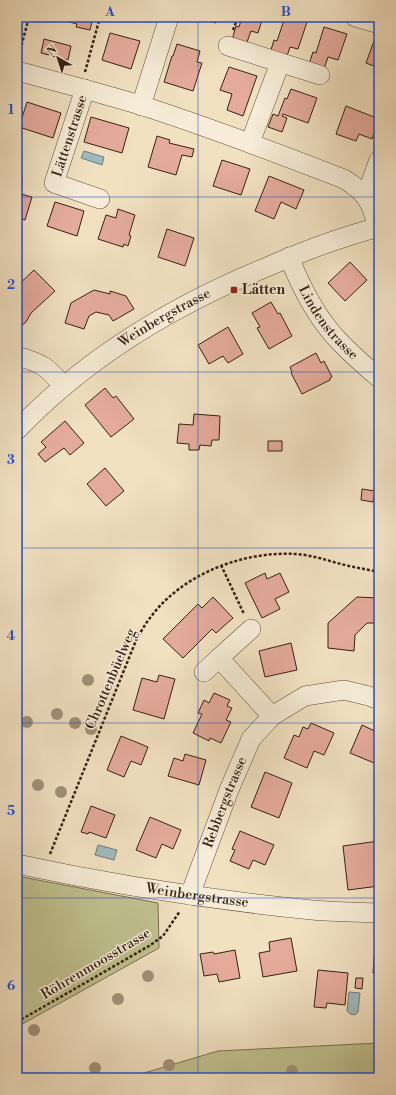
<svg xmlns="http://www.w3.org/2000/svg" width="396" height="1095" viewBox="0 0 396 1095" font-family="'Libre Bodoni',serif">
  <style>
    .green { fill: #c0c18f; stroke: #7c7052 }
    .water { fill: #9fbbbd; stroke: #757d7a }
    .building { fill: #e4ab9b; stroke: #372015 }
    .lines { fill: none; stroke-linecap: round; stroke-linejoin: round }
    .minor-casing { stroke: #665040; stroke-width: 20 }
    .path { stroke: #372015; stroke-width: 2.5; stroke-dasharray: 3 2; stroke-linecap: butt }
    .minor { stroke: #f6ecd7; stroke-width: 19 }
    .tree { fill: #a19177 }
    .grid { fill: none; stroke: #1d4ed8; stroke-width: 1; stroke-opacity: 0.55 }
    .poi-dot { fill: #8f2418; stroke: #f6ecd7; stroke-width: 1.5 }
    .labels { text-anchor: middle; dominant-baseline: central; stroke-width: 3; stroke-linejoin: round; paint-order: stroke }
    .street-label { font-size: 14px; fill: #372015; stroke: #f6ecd7 }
    .poi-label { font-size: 14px; font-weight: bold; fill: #372015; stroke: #f6ecd7; text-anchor: start }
    .neatline { fill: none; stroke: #1d4ed8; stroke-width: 1.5 }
    .grid-label { font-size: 13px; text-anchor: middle; font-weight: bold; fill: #1d4ed8 }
  </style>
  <rect width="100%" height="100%" fill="#f1e1c1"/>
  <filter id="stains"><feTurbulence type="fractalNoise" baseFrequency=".005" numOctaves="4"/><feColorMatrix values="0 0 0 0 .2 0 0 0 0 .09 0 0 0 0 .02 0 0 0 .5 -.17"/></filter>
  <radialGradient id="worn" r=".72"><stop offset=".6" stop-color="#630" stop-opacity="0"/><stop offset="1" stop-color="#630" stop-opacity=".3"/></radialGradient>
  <path class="green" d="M17,876L158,903L159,948L17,1027Z
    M379,1043V1078H127L218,1051Z"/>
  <path class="water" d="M84,151L104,157L102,165L81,158Z
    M98,845L117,850L114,860L95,855Z
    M349,992L360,993L358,1012L355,1015L350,1014L347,1011Z"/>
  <path class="building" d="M42,17H93L90,30L76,27L77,24L54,18V20Z
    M196,17H218L216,23Z
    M242,17H263L258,33L251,31L246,45L232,40L236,26L239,27Z
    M285,17H292L307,22L298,49L290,47L286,59L270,53L274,40L277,41Z
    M324,27L347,34L338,60L328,57L324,69L309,64L313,52L316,53Z
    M110,33L140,41L131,69L102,60Z
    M44,39L71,46L68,60L41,53Z
    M374,41L379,43V68L366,63Z
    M177,44L200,51L197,62L202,63L193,91L164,82L172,56H173Z
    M229,67L257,76L243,116L227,110L232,94L220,90Z
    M291,89L317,98L308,123L283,114L282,116L287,118L282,132L268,127L273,114L278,116L285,98L287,99Z
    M27,102L61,113L53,138L19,127Z
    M346,106L379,119L372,139L359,134L356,141L336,134Z
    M91,117L129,128L122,153L84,142Z
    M157,136L170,140L169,143L194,149L192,157L182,155L176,175L148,167Z
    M222,160L250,169L241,195L213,186Z
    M269,176L304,190L296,209L281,202L274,219L255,211Z
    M17,178L22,179L21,194L32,197L25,220L17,217Z
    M55,202L84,211L77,236L47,226Z
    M118,209L135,215L129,235L131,236L128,246L124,244L123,247L98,239L106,215L116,218Z
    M167,229L194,238L185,266L158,257Z
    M350,262L367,280L345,301L328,283Z
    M34,270L55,291L31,313L26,322L21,326L17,325V286Z
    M94,290L110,294V291L126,296L134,309L113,321L109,315L96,312L89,316L84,329L65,323L71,303Z
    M271,302L278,314L280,313L292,336L269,349L257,328L260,327L252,313Z
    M228,327L243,354L228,363L223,356L209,364L198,345Z
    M316,353L321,363L324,361L332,377L330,378V380L302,394L291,373L292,372L290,367Z
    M105,388L113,398L116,396L134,419L111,437L85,405Z
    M194,414L220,416L219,440H212L211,446L200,445L199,450H189V444L177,443L179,424L193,425Z
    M65,421L84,443L70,455L64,448L45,462L38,454L46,447L41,442Z
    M268,441H282V451H268Z
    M105,468L124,491L106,506L87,484Z
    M362,489L375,491L373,502L361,500Z
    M265,573L267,579L280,573L289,592L275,599L280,609L262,618L245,583Z
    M213,597L233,618L216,633L212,629L183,658L163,639L198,604L202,608Z
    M357,597L379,598V623H367L355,635L354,651L328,648V623Z
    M291,643L297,670L265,677L259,651Z
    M159,675L175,679L164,719L133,710L142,678L157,682Z
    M214,693L230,700L227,706L232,708L226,720L231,722L221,743L210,738L209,741L193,733L202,714L198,713L204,700L209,703Z
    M311,723L334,733L324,755L314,751L307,768L284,758L294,735L299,737L303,727L308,729Z
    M362,725L379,733V765L350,753Z
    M121,736L148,747L141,765L131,761L124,777L107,770Z
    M185,754L206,760L199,785L168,776L174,758L183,761Z
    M265,772L292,783L279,818L251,807Z
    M91,806L115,815L106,838L89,832L88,834L81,832Z
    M150,817L181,830L173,849L162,844L156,858L136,850Z
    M240,831L274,845L265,865L253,860L249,869L230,861L235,850L232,849Z
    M379,841V886L348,890L343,846Z
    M291,938L297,971L263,977L259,953L270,951L269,942Z
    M375,947H379V973H373Z
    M235,950L240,978L219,982L217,974L204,976L200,954L213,952L214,954Z
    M318,970L348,973L345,1005L327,1003L326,1008L314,1007Z
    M356,978H363L362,989L355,988Z"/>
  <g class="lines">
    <g class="minor-casing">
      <g id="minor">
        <path d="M355,17L379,24"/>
        <path d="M228,46L320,75"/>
        <path d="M17,71C58,82 100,93 140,105C209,127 277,153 344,179C367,193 371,202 378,228"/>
        <path d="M85,89L54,183L100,199"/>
        <path d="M141,106L169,17"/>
        <path d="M250,143L280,63"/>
        <path d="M366,196L379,160"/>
        <path id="s1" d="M289,257C301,287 316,317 338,340C351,354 365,366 379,378"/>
        <path d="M17,356C41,363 47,366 63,386"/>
        <path id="s2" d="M17,430C87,357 174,305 267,267C304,251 341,237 379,227"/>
        <path d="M251,629L219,658L272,716"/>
        <path d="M204,672L219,658"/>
        <path id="s3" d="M17,864C114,885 213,900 312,910C334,912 357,912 379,913"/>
        <path id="s4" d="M190,895L229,790L251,739L272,716L305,696L344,690L369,696L379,700"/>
      </g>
    </g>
    <path class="path" d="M233,30L238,17
      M19,55L29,17
      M85,72L100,17
      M221,565L244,614
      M50,854L137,638C141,632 145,624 150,618C182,574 243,551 295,554C314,555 331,562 349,566C359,568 369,570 379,572
      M17,1022L149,946L163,936L180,911"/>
    <use href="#minor" class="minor"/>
  </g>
  <g class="tree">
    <circle cx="88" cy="680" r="6"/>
    <circle cx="57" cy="714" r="6"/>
    <circle cx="27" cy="722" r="6"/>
    <circle cx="75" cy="723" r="6"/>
    <circle cx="91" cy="729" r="6"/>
    <circle cx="38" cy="785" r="6"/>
    <circle cx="61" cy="792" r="6"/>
    <circle cx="148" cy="976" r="6"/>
    <circle cx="118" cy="999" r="6"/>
    <circle cx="34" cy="1030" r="6"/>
    <circle cx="169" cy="1065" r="6"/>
    <circle cx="95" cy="1068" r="6"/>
    <circle cx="292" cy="1071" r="6"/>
  </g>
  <path class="grid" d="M198,17V1078M17,197H379M17,372H379M17,548H379M17,723H379M17,898H379"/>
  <rect class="poi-dot" x="230" y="286" width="8" height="8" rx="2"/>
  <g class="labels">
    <g class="street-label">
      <text transform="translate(70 136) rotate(-72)">Lättenstrasse</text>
      <text stroke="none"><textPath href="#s2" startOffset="186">Weinbergstrasse</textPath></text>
      <text stroke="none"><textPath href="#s1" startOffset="77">Lindenstrasse</textPath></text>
      <text transform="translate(111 679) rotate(-67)">Chrottenbüelweg</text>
      <text stroke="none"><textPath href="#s4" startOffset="99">Rebbergstrasse</textPath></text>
      <text stroke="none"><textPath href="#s3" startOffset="183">Weinbergstrasse</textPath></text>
      <text transform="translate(96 964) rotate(-31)">Röhrenmoosstrasse</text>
    </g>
    <g class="poi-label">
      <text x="242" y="290">Lätten</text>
    </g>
  </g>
  <rect width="396" height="1095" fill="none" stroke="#f1e1c1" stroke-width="44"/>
  <g transform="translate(58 58) rotate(321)" stroke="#f6ecd7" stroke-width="3" paint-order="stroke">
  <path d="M0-3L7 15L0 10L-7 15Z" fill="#372015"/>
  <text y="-6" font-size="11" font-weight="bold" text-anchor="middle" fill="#372015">N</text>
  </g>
  <rect x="22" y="22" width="352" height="1051" class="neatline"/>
  <g class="grid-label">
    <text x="110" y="16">A</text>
    <text x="286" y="16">B</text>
    <text x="11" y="114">1</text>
    <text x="11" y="289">2</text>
    <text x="11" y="464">3</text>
    <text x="11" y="640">4</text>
    <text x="11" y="815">5</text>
    <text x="11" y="990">6</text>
  </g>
  <rect width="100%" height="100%" filter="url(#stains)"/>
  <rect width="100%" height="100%" fill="url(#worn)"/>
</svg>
